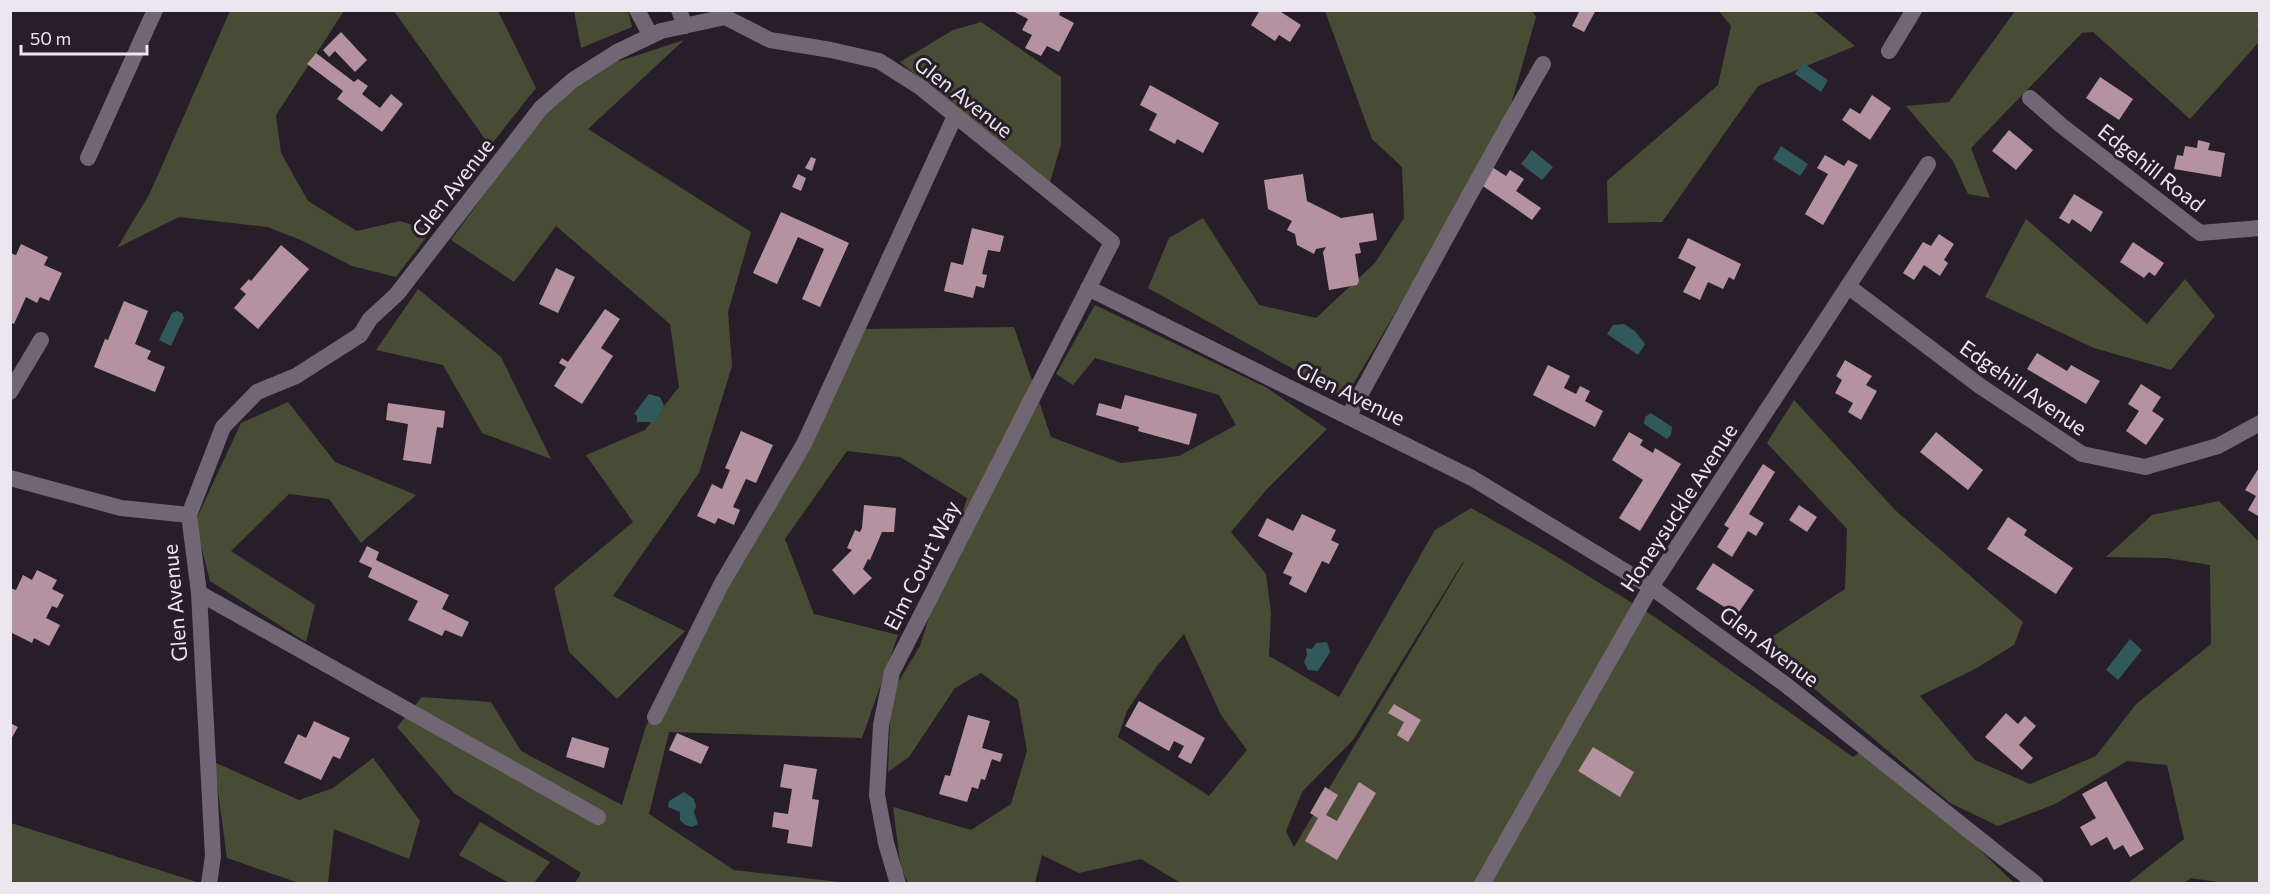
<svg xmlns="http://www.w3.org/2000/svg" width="2270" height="894" viewBox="0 0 2270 894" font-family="Commissioner,sans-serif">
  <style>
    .green { fill: #494c35; fill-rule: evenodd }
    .water { fill: #31595b }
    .building { fill: #b492a0 }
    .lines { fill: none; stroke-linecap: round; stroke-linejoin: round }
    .minor { stroke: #706674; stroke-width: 16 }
    .labels { text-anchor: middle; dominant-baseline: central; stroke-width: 6; stroke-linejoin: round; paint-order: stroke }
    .street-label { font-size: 21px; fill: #ece7ef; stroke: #271e2a }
  </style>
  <rect width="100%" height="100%" fill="#271e2a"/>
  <path class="green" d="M230,11H344L276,115L281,153L308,201L357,231L400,221L431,231L396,277L352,266L301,240L267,227L179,217L117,248L150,193Z
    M394,11H498L536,88L490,146Z
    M574,11H628L632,27L581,48Z
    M1325,11H1532L1536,17L1504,129L1345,398L1148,288L1169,238L1203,218L1259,305L1316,318L1375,263L1404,218L1402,167L1372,139Z
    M1719,11H1813L1855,46L1758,86L1662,222L1608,223L1607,181L1718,85L1731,26Z
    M2015,11H2259V29L2257,32L2259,34V42L2190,119L2093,32L2082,33L1971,148L1990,198L1968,194L1953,161L1906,106L1949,102Z
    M981,22L1061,77V145L1050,182L900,62L953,30Z
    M684,40L588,129L751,232L728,312L732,366L699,473L613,596L685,631L617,699L569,652L554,588L633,522L586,455L645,430L679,387L670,324L556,226L514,282L451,240L549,106L601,67Z
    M2026,219L2147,324L2185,279L2215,316L2171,370L2094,348L1985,297Z
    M418,289L501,357L551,459L482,433L443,365L376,350Z
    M1095,305L1267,388L1327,429L1267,489L1231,532L1266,574L1271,613L1269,656L1339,697L1435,530L1471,508L1541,547L1655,617L1853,757L1863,750L1976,846L2014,883L1182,884L1141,859L1079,873L1042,855L1035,883H908L901,869L893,807L971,830L1011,804L1027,751L1018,700L981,673L955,688L909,757L888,772L891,694L920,646L967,498L900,457L847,451L785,539L814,614L898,635L862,738L669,732L649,814L734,870L849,883H575L581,873L454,793L397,727L422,697L491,702L521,751L622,805L646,726L864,329L1014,327L1051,437L1121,463L1179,456L1236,425L1219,395L1095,358L1073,385L1056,374ZM1463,562H1464L1294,847L1286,831L1302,792L1353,740ZM1184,634L1221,715L1247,750L1209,796L1118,737L1127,711L1157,666Z
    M1794,400L1895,510L2023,622L2014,645L1975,669L1920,696L1975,760L2030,784L2096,756L2136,704L2211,644L2210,565L2167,558L2106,557L2152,515L2219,501L2259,542V883H2224L2191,878L2184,883H2128L2184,839L2167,765L2127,761L2055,804L1998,826L1950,803L1761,644L1845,589L1847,529L1767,443Z
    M288,402L335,462L416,495L361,543L329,499L289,494L231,551L315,605L306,642L210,581L195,522L241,423Z
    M373,758L420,821L409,859L334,829L328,883H299L227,858L214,762L299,800L333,788Z
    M480,822L550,862L534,883H509L459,855Z
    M11,823L197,882V883H11Z"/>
  <path class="water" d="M1803,63L1828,80L1821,92L1795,74Z
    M1781,146L1808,164L1800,176L1773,159Z
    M1532,150L1553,167L1542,180L1521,164Z
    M177,311L182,313L184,318L171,346L159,340L172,313Z
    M1624,324L1635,331L1645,344L1638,355L1607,334L1613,325Z
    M649,394L660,397L664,406L655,422H637V416L634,414Z
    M1651,413L1672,427L1671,435L1667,439L1644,424L1645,417Z
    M2130,639L2142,650L2118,680L2106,670Z
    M1327,642L1330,652L1318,671L1308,670L1304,662L1307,655L1306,648L1312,649L1316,643Z
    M684,792L694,799L696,806L694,812L698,824L692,827L685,825L680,820V812L668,807L669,801Z"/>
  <path class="building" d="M1011,10H1061L1059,15L1074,23L1059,52L1047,46L1041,56L1025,48L1032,35L1022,30L1028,19Z
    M1260,10H1278L1301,25L1290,42L1279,35L1275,41L1251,25Z
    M1580,10H1596L1584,32L1572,26Z
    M341,32L367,60L355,72L335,51L329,57L323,50Z
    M316,53L354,82L358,79L368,86L362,94L380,108L391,94L403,104L382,132L337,99L343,91L307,64Z
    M2100,77L2133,99L2119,120L2086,98Z
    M1150,85L1219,123L1203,153L1177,139L1175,144L1149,130L1157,114L1140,105Z
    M1872,95L1891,108L1870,140L1842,120L1850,108L1860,114Z
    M2009,130L2033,150L2016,170L1992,151Z
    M2198,140L2210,143L2208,150L2225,153L2221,177L2174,169L2177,155L2183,156L2185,146L2197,148Z
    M1825,155L1844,166L1848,160L1858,165L1823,225L1805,214L1828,174L1817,168Z
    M811,157L816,159L812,171L805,168Z
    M1492,167L1506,176L1510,170L1524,179L1516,191L1541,208L1532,220L1480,184Z
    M798,174L806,178L801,191L792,187Z
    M1303,174L1307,201L1341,218L1373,213L1377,240L1359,243L1361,253L1355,254L1359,281L1357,285L1329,290L1323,252L1326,247L1316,249L1314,254L1297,245L1295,234L1287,230L1292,221L1268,209L1264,180Z
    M2074,194L2103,212L2091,232L2072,219L2069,224L2059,218Z
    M781,212L849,243L820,307L802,299L824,249L798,237L777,284L753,273Z
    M972,228L1004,236L1000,252L988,250L982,274L987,275L984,288L976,286L973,298L944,291L951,262L963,265Z
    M1939,234L1954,244L1944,260L1948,263L1940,276L1924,265L1914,280L1903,273L1923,242L1931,246Z
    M1688,238L1741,264L1734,280L1729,277L1723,289L1708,282L1700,300L1683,292L1696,267L1678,258Z
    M2133,242L2164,263L2155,276L2149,272L2144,278L2120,262Z
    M21,244L48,257L44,265L62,273L49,301L40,297L37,303L26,297L14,324L10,322V253L16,255Z
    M281,245L309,269L258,329L234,308L246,294L240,289L249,279L251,281Z
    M556,268L575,277L558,313L539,304Z
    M124,301L148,311L135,344L151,351L147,359L165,367L155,392L94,367L105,339L108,340Z
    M605,309L620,319L601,348L613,356L582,404L554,386L566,367L559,363L562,358L568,362Z
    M2037,353L2067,371L2071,365L2100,381L2086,404L2027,369Z
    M1845,360L1872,376L1866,385L1877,391L1861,420L1848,412L1853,403L1835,393L1842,380L1836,376Z
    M1548,365L1570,376L1564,388L1576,394L1580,386L1590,391L1585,401L1603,411L1595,427L1533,395Z
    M2141,384L2161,397L2152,411L2164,419L2146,445L2126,431L2139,411L2128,404Z
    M1125,395L1197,414L1189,445L1138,431L1139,427L1096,415L1099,403L1121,409Z
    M388,403L445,411L443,428L437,427L431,464L403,460L408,424L386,420Z
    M741,431L773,445L756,483L746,479L733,507L740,510L734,525L718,518L715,524L697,516L712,484L722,489L730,470L725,468Z
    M1629,432L1643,440L1640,445L1653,453L1655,448L1681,464L1640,531L1619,518L1643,480L1612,460Z
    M1936,432L1983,470L1968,490L1920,452Z
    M1763,464L1775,472L1749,514L1764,523L1756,536L1748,531L1732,557L1717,547L1729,528L1724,525Z
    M2260,466V517L2248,510L2256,496L2245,490Z
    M864,505L896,508L894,532H882L870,560L868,559L863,569L872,578L854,595L832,570L852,550L847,548L855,530L860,532L862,528Z
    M1799,505L1817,517L1807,532L1789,520Z
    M1302,514L1336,530L1331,540L1339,544L1329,564L1322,561L1306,593L1289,584L1292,577L1283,573L1293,553L1258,536L1267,518L1293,531Z
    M2008,517L2027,530L2024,535L2073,568L2056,594L1987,549Z
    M367,546L379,552L376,560L449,595L442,609L469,622L462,637L445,630L442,636L408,620L418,601L368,577L372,568L359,562Z
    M1713,563L1754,590L1737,615L1696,589Z
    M37,570L57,580L52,589L64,595L57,608L52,606L46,618L60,625L49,646L34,638L32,643L10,632V588L16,590L23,575L32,580Z
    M1139,701L1205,738L1191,764L1178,757L1184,746L1174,741L1169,751L1125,726Z
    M1394,704L1421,720L1408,742L1397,735L1404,722L1388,713Z
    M2006,713L2018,724L2025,716L2036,726L2019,745L2033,758L2022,770L1985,737Z
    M968,715L990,721L982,748L1003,754L1000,762L992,759L985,780L981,779L978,789L972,787L967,802L939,794L945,775L950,776Z
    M314,721L350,738L340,759L333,756L321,780L284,763L298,734L306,738Z
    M10,723L18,727L10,741Z
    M677,733L709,747L701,764L669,750Z
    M572,737L609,748L604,768L566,757Z
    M1593,747L1634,772L1620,797L1578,771Z
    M784,764L817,769L812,799L819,800L812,847L787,843L789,830L772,827L774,812L788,814L792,789L780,787Z
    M2106,781L2144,849L2130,857L2123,845L2114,850L2107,837L2091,846L2080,827L2096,818L2082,794Z
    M1359,782L1376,793L1337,860L1305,841L1318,818L1310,813L1325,787L1338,795L1326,815L1337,821Z"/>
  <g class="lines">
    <path class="minor" d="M637,10L651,36
      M679,10L685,26
      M1889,51L1914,10
      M2030,98L2062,126L2200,233L2260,228
      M88,158L155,10
      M1849,287L1980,386L2082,454L2145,467L2218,446L2260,423
      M1088,288L1472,478L1651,587L1786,685L2036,884
      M10,392L41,340
      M1348,417C1413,299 1476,180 1543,64
      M10,478L121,508L189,515
      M199,593L598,817
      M655,717L722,583L804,444L955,116
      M209,884L213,856L199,593L189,515L223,427L257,392L296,376L360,335L370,319L397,294L541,108L573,80L617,52L661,31L725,17L770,40L831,50L879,61L920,87L1112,242L892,672L881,725L877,795L886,843L898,884
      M1482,884L1651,587L1928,164"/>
  </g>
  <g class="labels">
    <g class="street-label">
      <text transform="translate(964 96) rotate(38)">Glen Avenue</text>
      <text transform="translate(2152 167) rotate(38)">Edgehill Road</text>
      <text transform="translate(452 187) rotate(-52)">Glen Avenue</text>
      <text transform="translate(2024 387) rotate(35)">Edgehill Avenue</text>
      <text transform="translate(1351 393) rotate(26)">Glen Avenue</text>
      <text transform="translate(1678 507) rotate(-57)">Honeysuckle Avenue</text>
      <text transform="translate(921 565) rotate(-63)">Elm Court Way</text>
      <text transform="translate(174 603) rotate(-95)">Glen Avenue</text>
      <text transform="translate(1770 646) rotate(37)">Glen Avenue</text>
    </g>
  </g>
  <rect width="2270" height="894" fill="none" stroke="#ece7ef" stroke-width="24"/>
  <path d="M21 45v9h126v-9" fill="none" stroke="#ece7ef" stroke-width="3"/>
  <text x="30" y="45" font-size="18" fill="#ece7ef" stroke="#271e2a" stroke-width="4.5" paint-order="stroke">50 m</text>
</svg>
